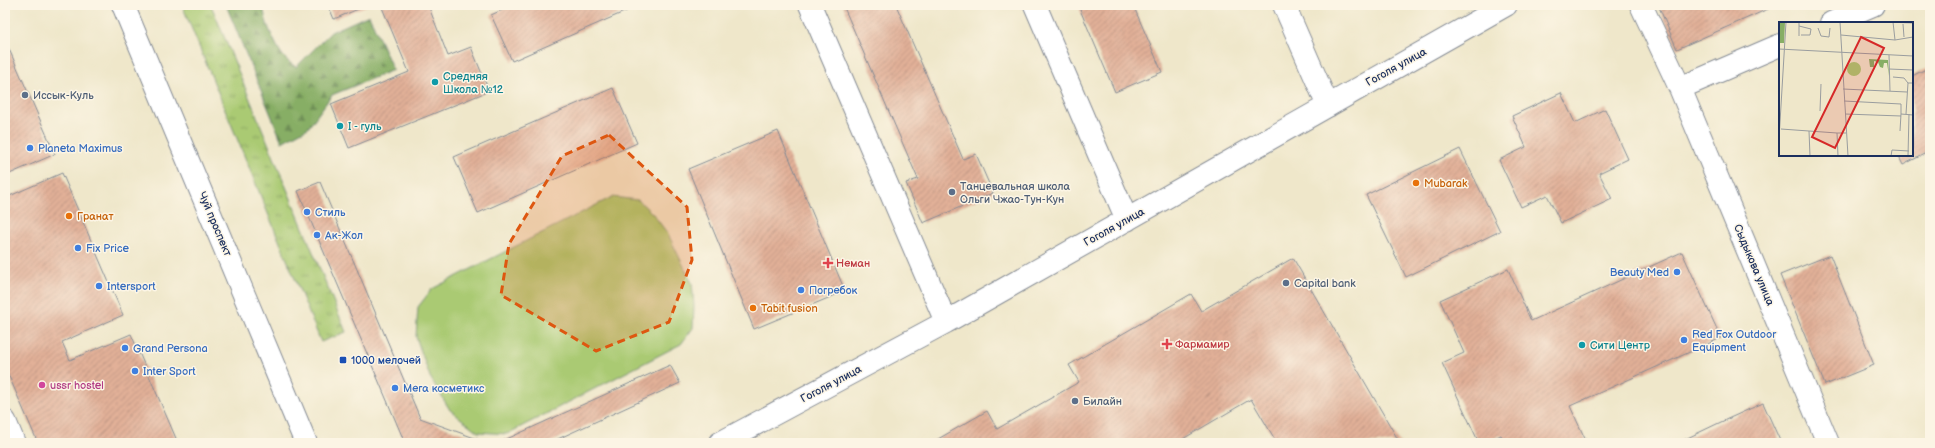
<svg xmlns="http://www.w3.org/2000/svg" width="1935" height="448" viewBox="0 0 1935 448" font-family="'Balsamiq Sans',sans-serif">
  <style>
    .grass { fill: url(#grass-tufts); stroke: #627c68 }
    .forest { fill: url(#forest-firs); stroke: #516e62 }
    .pitch { fill: #aaca73; stroke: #627c68 }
    .building { fill: url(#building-hatch) }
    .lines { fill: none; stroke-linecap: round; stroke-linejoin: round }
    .minor-casing { stroke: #858b94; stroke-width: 24 }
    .major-casing { stroke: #858b94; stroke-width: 24 }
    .minor { stroke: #fff; stroke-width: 22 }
    .major { stroke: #fff; stroke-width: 22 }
    .marked { fill: #de5710; fill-opacity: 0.2; stroke: #de5710; stroke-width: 3; stroke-dasharray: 8 5; stroke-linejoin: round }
    .culture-dot { fill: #0f9aa8; stroke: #fcf5e5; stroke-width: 1.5 }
    .service-dot { fill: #5c6f8a; stroke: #fcf5e5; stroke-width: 1.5 }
    .shop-dot { fill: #3f7fe0; stroke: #fcf5e5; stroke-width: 1.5 }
    .food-dot { fill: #e8710a; stroke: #fcf5e5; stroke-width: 1.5 }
    .health-dot { fill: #e0444e; stroke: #fcf5e5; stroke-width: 1.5 }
    .transit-dot { fill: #1a4fb4; stroke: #fcf5e5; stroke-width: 1.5 }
    .hotel-dot { fill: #d1479c; stroke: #fcf5e5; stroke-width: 1.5 }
    .labels { text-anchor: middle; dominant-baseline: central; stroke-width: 3; stroke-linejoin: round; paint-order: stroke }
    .street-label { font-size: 11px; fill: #1b2f5e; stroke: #fcf5e5 }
    .culture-label { font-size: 11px; fill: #0d838f; stroke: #fcf5e5; text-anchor: start }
    .service-label { font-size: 11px; fill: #4e5e75; stroke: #fcf5e5; text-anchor: start }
    .shop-label { font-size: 11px; fill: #366cbe; stroke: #fcf5e5; text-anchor: start }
    .food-label { font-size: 11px; fill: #c56008; stroke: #fcf5e5; text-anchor: start }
    .health-label { font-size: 11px; fill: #be3a42; stroke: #fcf5e5; text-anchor: start }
    .transit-label { font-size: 11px; fill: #164399; stroke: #fcf5e5; text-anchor: start }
    .hotel-label { font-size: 11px; fill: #b23c85; stroke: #fcf5e5; text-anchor: start }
    .inset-road { fill: none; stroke: #9a9d9f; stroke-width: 1 }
    .view { fill: #d62828; fill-opacity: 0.15; stroke: #d62828; stroke-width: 2 }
    .inset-edge { fill: none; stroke: #1b2f5e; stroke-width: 2 }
  </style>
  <defs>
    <pattern id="grass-tufts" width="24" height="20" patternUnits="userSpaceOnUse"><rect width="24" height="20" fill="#aaca73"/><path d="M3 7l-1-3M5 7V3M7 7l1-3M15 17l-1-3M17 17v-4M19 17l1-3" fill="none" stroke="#8aa462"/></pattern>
    <pattern id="forest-firs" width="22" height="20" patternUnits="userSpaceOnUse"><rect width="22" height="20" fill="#87ae65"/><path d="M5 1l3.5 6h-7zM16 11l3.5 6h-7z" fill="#6e8e56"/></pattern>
    <pattern id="building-hatch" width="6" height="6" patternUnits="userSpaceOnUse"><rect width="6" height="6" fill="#e2b098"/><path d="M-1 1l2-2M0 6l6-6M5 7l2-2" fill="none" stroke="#b6907f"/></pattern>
  </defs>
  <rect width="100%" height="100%" fill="#fcf5e5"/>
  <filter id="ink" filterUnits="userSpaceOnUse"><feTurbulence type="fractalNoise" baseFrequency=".025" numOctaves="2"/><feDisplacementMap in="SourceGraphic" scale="8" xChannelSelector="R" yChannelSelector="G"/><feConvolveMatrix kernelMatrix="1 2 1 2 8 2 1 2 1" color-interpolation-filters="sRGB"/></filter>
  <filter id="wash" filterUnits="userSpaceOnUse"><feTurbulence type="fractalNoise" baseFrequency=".012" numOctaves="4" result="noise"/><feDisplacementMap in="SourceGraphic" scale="16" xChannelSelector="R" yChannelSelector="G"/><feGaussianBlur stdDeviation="0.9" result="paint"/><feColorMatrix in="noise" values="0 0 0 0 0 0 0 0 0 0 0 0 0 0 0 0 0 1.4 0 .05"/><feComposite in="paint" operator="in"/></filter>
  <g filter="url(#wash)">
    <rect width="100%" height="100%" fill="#efe7ca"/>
    <path class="grass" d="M182,5H211L346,332L321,342Z"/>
    <path class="forest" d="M226,5H264C262,17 276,47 284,57C287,61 292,64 296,67L331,32L369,15L393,70L332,95L308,128L282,142Z"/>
    <path class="pitch" d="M612,197L638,200L653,214L668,234L692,283L694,306L693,328L681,344L507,434L478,432L450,410L430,377L416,337L418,307L432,289Z"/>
    <g id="blocks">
      <path class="building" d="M328,5H368L334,19Z
        M381,5H428L448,56L471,47L489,91L349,148L331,104L409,72Z
        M513,5H640L512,61L491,15Z
        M843,5H896L963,159L976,154L993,193L923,223L906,183L918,179Z
        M1078,5H1133L1162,72L1115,92Z
        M1664,5H1777L1677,49L1659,7Z
        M5,40L55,154L5,176Z
        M1930,67V161L1926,153L1903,165L1898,155H1912V76Z
        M613,88L637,143L478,213L454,157Z
        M1561,93L1575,123L1605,109L1628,159L1599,173L1612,199L1561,223L1547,195L1521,207L1499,160L1526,147L1512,116Z
        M778,131L845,291L754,329L688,169Z
        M1460,149L1500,231L1406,277L1366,195Z
        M62,173L123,315L62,342L70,360L131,334L178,443H38L5,367V198Z
        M320,182L420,418L488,443H405L298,191Z
        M1682,252L1721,338L1570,406L1587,443H1505L1501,435L1483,443H1479L1442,363L1464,353L1440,300L1508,269L1531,321Z
        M1830,255L1874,365L1825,385L1780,275Z
        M1293,258L1400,443H1277L1251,399L1176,443H931L987,411L997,429L1079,382L1069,365L1191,294L1201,311Z
        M670,365L680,383L549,443H498Z
        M1763,403L1781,443H1677L1721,422Z"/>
    </g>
  </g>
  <g filter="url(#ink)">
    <use href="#blocks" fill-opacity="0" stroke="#858b94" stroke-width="1"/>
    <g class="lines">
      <g class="minor-casing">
        <path id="minor" d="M810,5L946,322
          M1035,5L1127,220
          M1284,5L1328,106
          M1641,5L1680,88L1780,45
          M1831,23L1873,5
          M1680,88L1828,443
          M5,421L14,443
          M720,443L946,322L1506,5"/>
      </g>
      <g class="major-casing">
        <path id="major" d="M123,5L306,443"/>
      </g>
      <use href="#minor" class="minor"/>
      <use href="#major" class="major"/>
    </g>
  </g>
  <path class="marked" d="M609,135L687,207L692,260L669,322L596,351L501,295L509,244L562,156Z"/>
  <g class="culture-dot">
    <circle cx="435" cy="82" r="4"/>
    <circle cx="340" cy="126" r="4"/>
    <circle cx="1582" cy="345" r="4"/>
  </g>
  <g class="service-dot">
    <circle cx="25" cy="95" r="4"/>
    <circle cx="952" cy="192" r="4"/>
    <circle cx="1286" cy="283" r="4"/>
    <circle cx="1075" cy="401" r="4"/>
  </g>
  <g class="shop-dot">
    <circle cx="30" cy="148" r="4"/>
    <circle cx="307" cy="212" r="4"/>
    <circle cx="317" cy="235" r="4"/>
    <circle cx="78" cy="248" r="4"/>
    <circle cx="1677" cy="272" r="4"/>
    <circle cx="99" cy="286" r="4"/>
    <circle cx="801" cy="290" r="4"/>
    <circle cx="1684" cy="340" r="4"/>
    <circle cx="125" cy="348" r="4"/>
    <circle cx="135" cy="371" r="4"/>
    <circle cx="395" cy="388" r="4"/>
  </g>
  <g class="food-dot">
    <circle cx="1416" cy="183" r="4"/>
    <circle cx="69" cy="216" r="4"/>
    <circle cx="753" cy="308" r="4"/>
  </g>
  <g class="health-dot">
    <path d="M826 257h4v4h4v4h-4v4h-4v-4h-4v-4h4z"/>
    <path d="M1165 338h4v4h4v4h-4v4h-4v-4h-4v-4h4z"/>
  </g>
  <rect class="transit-dot" x="339" y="356" width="8" height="8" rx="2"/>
  <circle class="hotel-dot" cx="42" cy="385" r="4"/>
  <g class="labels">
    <g class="street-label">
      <text transform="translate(1396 67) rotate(-29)">Гоголя улица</text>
      <text transform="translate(215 224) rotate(67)">Чуй проспект</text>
      <text transform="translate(1114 227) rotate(-29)">Гоголя улица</text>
      <text transform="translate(1754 265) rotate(67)">Сыдыкова улица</text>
      <text transform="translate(831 384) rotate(-28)">Гоголя улица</text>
    </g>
    <g class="culture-label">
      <text x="443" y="76">Средняя<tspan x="443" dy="13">Школа №12</tspan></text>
      <text x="348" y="126">I - гуль</text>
      <text x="1590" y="345">Сити Центр</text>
    </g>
    <g class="service-label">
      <text x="33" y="95">Иссык-Куль</text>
      <text x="960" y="186">Танцевальная школа<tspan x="960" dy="13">Ольги Чжао-Тун-Кун</tspan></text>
      <text x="1294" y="283">Capital bank</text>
      <text x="1083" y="401">Билайн</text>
    </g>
    <g class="shop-label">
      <text x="38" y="148">Planeta Maximus</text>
      <text x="315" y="212">Стиль</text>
      <text x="325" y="235">Ак-Жол</text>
      <text x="86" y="248">Fix Price</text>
      <text x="1669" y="272" text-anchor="end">Beauty Med</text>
      <text x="107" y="286">Intersport</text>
      <text x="809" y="290">Погребок</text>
      <text x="1692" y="334">Red Fox Outdoor<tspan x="1692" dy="13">Equipment</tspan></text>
      <text x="133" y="348">Grand Persona</text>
      <text x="143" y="371">Inter Sport</text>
      <text x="403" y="388">Мега косметикс</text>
    </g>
    <g class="food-label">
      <text x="1424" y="183">Mubarak</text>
      <text x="77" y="216">Гранат</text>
      <text x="761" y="308">Tabit fusion</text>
    </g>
    <g class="health-label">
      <text x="836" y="263">Неман</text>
      <text x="1175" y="344">Фармамир</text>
    </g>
    <g class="transit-label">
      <text x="351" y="360">1000 мелочей</text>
    </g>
    <g class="hotel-label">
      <text x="50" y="385">ussr hostel</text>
    </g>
  </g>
  <g transform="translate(1779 22)">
    <rect width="134" height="134" fill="#efe7ca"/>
    <path d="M0,0H6L5,21H0ZM90,37L109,38L110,54L108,41H105L104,46L101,45L99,40L95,39V45H91Z" fill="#87ae65"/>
    <path d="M68 47a7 7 0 1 1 14 0a7 7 0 1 1-14 0Z" fill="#aaca73"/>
    <path class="inset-road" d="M61,0L69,134M107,0L134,1M114,0L116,18M124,2L125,15M20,4L32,7L31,13H22M39,6L42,14L50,15L51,6M62,13L116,18L134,15M20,14V0M0,27L134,34M110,33L111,69M110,47L134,48M114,55L125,56L129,61M64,67L128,70M65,79L122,82V92M41,89L42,62M66,92L122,94M127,92L129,61H134M2,107L58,111M30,109L31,134M121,109L122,92L134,93M0,117L7,0M59,134L58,111H67M112,134L113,128L130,129M129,134L130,92"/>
    <path class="view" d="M82,15L105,26L56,126L33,115Z"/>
    <rect width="134" height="134" class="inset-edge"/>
  </g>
  <rect width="1935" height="448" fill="none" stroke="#fcf5e5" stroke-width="20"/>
</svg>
